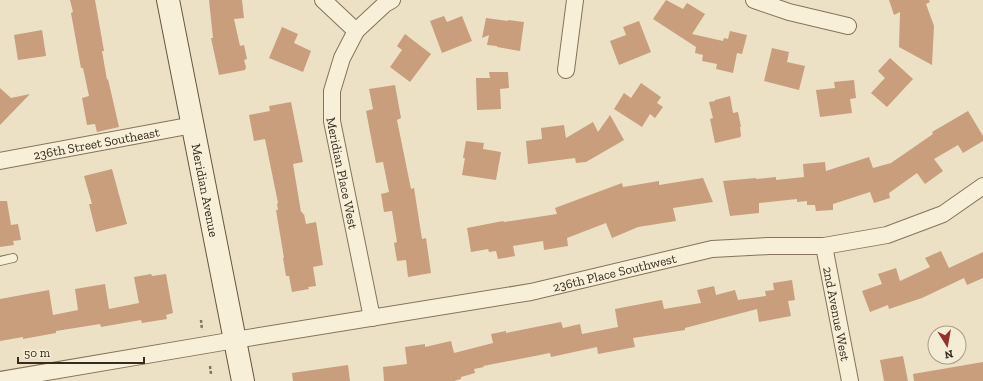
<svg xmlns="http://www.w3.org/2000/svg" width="983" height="381" viewBox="0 0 983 381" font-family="'Zilla Slab',serif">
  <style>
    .building { fill: #c89e7c }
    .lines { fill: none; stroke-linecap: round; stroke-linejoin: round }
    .lane-casing { stroke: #86735c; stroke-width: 10 }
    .street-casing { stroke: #86735c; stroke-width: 18 }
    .secondary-casing { stroke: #68553f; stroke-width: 24 }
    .path { stroke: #86735c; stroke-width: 2.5; stroke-dasharray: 3 2; stroke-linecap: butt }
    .lane { stroke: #f7efd7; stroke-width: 8 }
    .street { stroke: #f7efd7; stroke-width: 16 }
    .secondary { stroke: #f7efd7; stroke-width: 22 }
    .labels { text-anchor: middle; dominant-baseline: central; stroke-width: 4; stroke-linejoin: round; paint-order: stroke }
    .street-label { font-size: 13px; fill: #372b1f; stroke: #f4ecd4 }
  </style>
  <rect width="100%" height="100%" fill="#ece1c5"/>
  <path class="building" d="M70,0H95L104,51H102L107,80L108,79L119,127L97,132L95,124L87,125L82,98L89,96L83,68H81L71,13L73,12Z
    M209,0H242L244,18L234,19L240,46L244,45L247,59L244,60L246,67L245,70L219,75L211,38H213Z
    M666,0L683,9L687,3L705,14L692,34L723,41L724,38L728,39L730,31L747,35L742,54L737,53L733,73L716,69L717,64L702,61L703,55L695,53L696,47L653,19Z
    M889,0H929L930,2L926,4L934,26L932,65L899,47L900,12L894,15Z
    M444,16L447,22L462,16L472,41L442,53L430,21Z
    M486,18L508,21V20L524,22L520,51L497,47V46L487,45L489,35L482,38Z
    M639,21L651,52L619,65L610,41L626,35L623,27Z
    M282,27L298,34L294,43L311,51L303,72L269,58Z
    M42,30L46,56L18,60L14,35Z
    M405,34L431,54L410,82L390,67L402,50L397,46Z
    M772,48L789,52L787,62L805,66L799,90L764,81Z
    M890,58L913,79L887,107L871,93L885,78L878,71Z
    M489,72H508L509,88L500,89L501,109L477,110L476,78H490Z
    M854,80L856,98L850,99L852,113L820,117L816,90L835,88L834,82Z
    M641,83L661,97L657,103L663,107L655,118L650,114L642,127L614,109L624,93L631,98Z
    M395,85L401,118L397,120L411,189L414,188L422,239L426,238L431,273L408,277L406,260L397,261L394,243L397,242L392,211L384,212L381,194L389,192L383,162L376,163L366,111L373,109L369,89Z
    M0,88L11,98L30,94L0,125Z
    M730,96L733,113L738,112L741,127H740L741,136H740L741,137L715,143L710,119L713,118L709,102L715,101V100Z
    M291,102L303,162L293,164L301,212H302L303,214H304L306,224L316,222L323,265L313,267L316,286L308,287L309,289L292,292L289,276H286L283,258H284L276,210H278L277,204L278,203L265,139L254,141L249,115L270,111L269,106Z
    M968,111L983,136V141L963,153L958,145L934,159L943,171L925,184L917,173L889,193L890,198L874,203L870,192L833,204V210L816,211L815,205H807V201L797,202V199L759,203V213L730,216L723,181L756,178V179L776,177V180L804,177L803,164L825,162L826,171L869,157L873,168L891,163L933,134L932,132Z
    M610,115L624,140L586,162L576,163L575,158L528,164L526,141L542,139L541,128L564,125L566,138L593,122L598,132Z
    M466,141L484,143L483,149L501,152L496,180L462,175L465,158H463Z
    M112,169L127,224L96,232L89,204H92L84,176Z
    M703,178L713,202L673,208L676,221L638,227L612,238L606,223L567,238L568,246L544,250L543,241L513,246L515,256L498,259L496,251L489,252L488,249L471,252L467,228L503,221L504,222L557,214L555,208L622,183L623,187L659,181V185Z
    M0,201H7L11,225L18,224L21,240L13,241L14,245L0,247Z
    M941,251L949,268L983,252V278L967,285L964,278L922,298L889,309L888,305L870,312L862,291L882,284L878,274L896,268L900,281L930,267L925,258Z
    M151,274L152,276L166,274L173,313L166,315L167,319L142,323L141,320L101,327L100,324L56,331V333L23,339V337L0,341V299L49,290L53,315L78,310L75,289L105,284L109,309L139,303L134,277Z
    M792,280L795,300L788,301L791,316L759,322L757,309L685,328V330L633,338L635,347L598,354L597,347L551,357L550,353L483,366L484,367L474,369L475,373L461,377V379L454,381H384L383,367L407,364L405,347L425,344V347L451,341L454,353L493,343L491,334L506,331V333L561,322L563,328L580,324L582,334L618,327L615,309L662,300L664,309L701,303L697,290L714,286L716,295L735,290L738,300L766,296L765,291L774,290L773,283Z
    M903,356L908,381H884L880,360Z
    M983,362V381H914L913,374Z
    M348,365L350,381H293L292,373Z"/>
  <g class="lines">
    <g class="lane-casing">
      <path id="lane" d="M0,261L13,258"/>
    </g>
    <g class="street-casing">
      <g id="street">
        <path d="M323,0L356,31L385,4L392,0"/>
        <path d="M754,0L789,12L848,26"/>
        <path id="s1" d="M356,31L342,58L332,91V121L372,318"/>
        <path d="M566,70L575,0"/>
        <path id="s2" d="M0,161L193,125"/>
        <path id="s3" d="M824,246L850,381"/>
        <path id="s4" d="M0,380L235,340L531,292L712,249L769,246H824L887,235L943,214L983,186"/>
      </g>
    </g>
    <g class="secondary-casing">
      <g id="secondary">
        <path id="s5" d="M168,0L243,381"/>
      </g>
    </g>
    <path class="path" d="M201,320L202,330
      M210,366L211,374"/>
    <use href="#lane" class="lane"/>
    <use href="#street" class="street"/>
    <use href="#secondary" class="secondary"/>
  </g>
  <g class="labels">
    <g class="street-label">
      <text stroke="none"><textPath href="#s2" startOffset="98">236th Street Southeast</textPath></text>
      <text stroke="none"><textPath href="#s1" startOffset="148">Meridian Place West</textPath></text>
      <text stroke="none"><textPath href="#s5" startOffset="194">Meridian Avenue</textPath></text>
      <text stroke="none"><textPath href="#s4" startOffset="624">236th Place Southwest</textPath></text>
      <text stroke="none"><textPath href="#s3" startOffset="69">2nd Avenue West</textPath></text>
    </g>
  </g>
  <g transform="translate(947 345) rotate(169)"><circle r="19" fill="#f4ecd4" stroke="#a89f8c"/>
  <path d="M0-3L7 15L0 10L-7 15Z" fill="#92312e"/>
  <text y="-6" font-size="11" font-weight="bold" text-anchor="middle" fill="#372b1f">N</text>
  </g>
  <path d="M18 357v6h126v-6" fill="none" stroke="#372b1f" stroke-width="2"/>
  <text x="24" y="357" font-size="12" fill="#372b1f" stroke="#f4ecd4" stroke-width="3" paint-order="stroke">50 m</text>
</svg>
